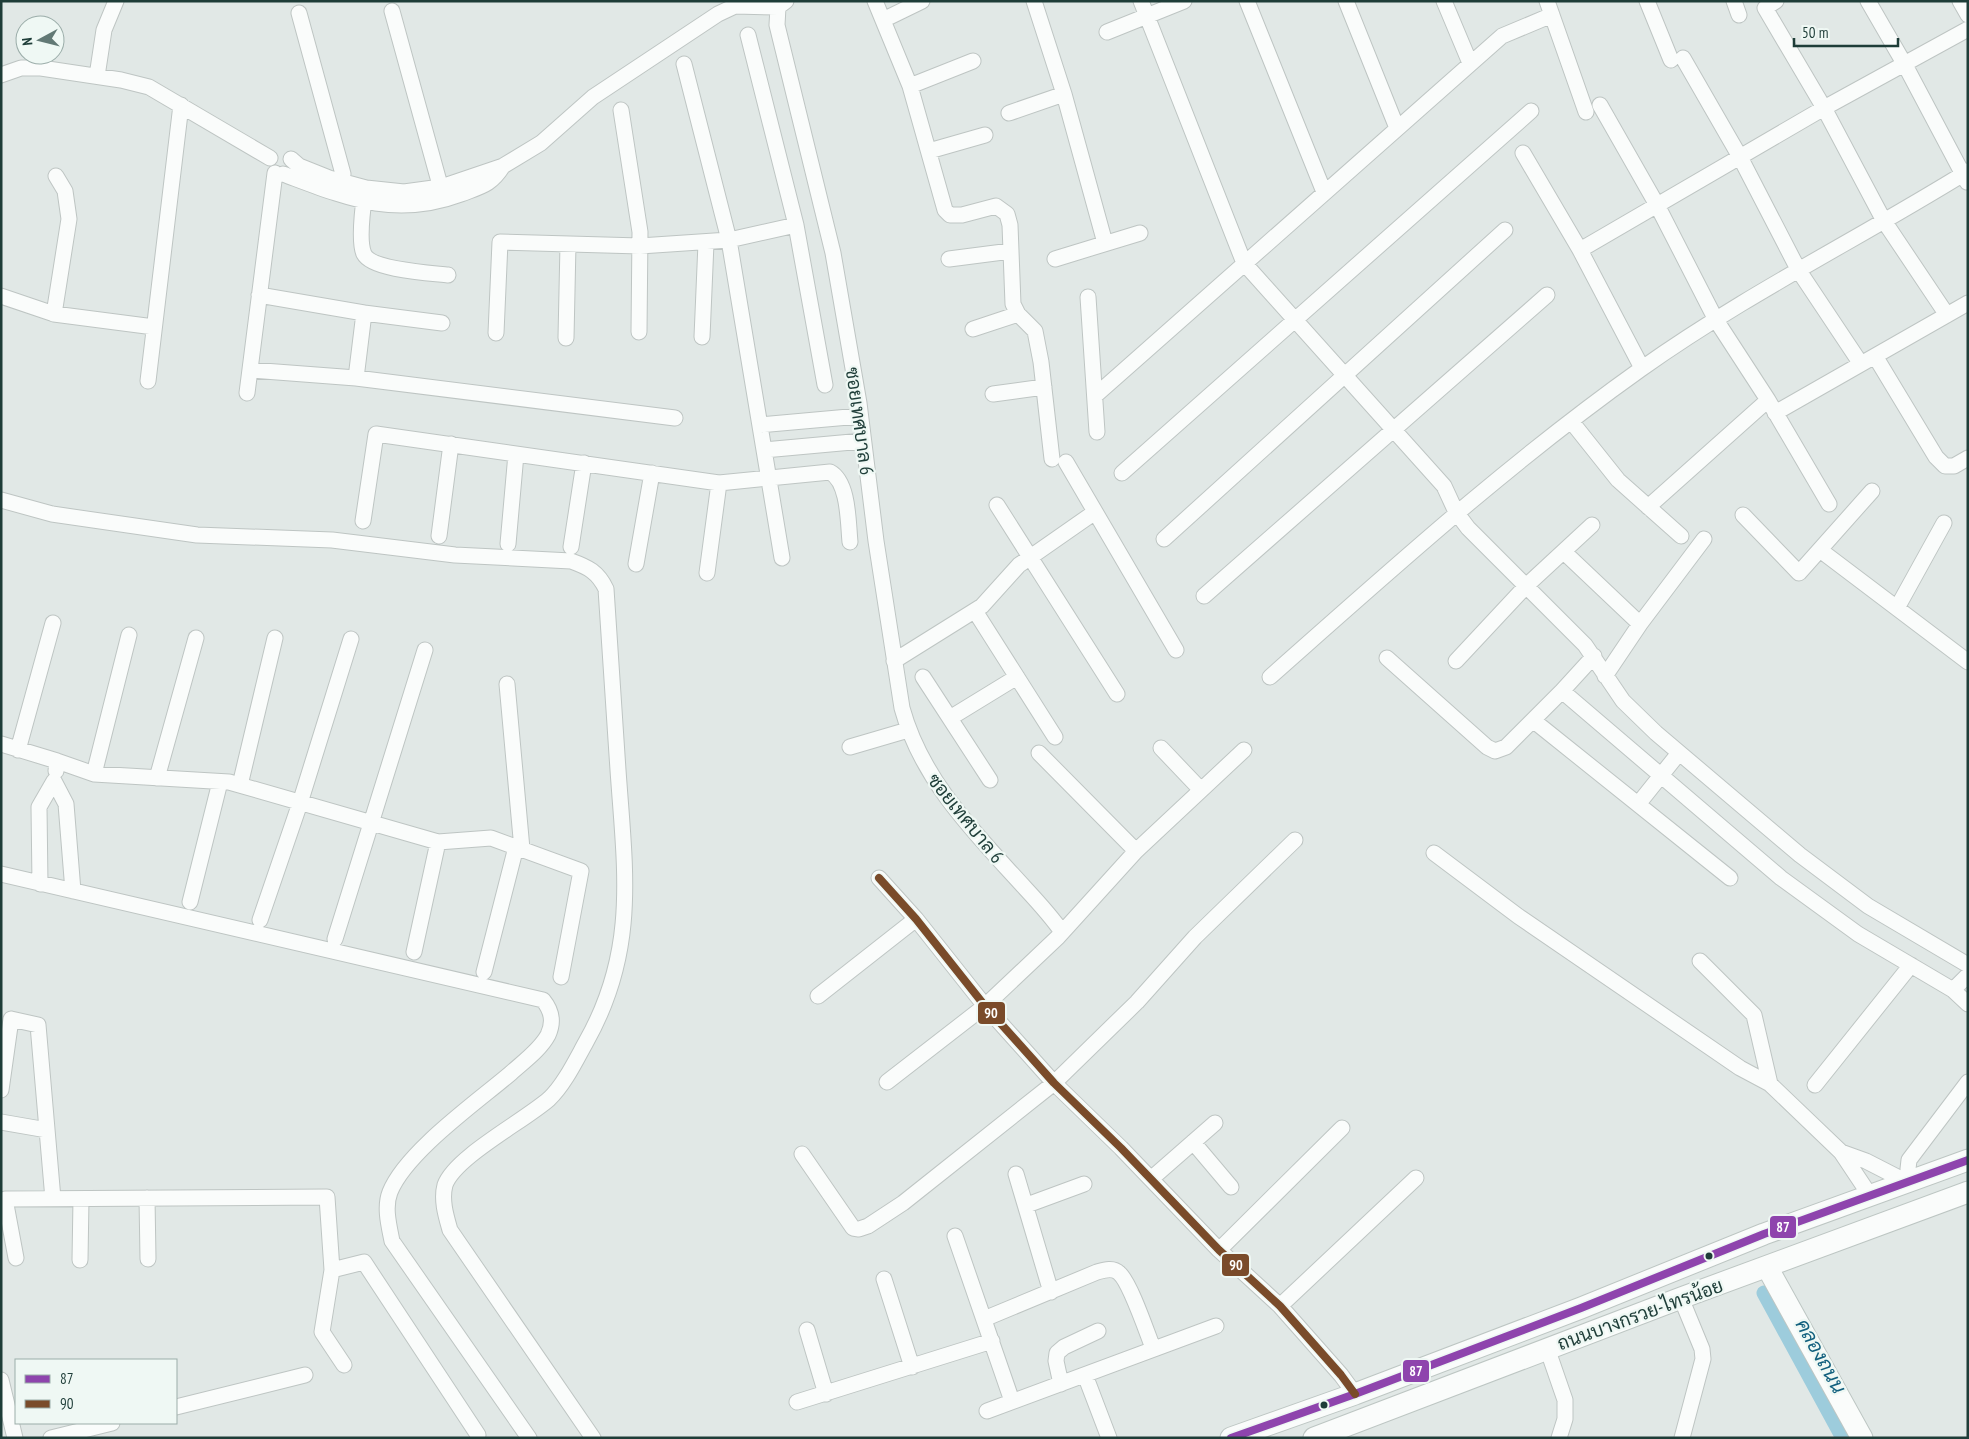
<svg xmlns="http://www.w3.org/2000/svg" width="1969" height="1439" viewBox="0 0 1969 1439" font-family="'PT Sans Narrow',Sarabun,sans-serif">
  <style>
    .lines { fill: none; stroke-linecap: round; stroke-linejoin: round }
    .canal { stroke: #9dccdc; stroke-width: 15 }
    .street-casing { stroke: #bec5c3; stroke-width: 17 }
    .secondary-casing { stroke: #bdc6c3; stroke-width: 23 }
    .street { stroke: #fafcfb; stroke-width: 15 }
    .secondary { stroke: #fafcfb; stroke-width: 21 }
    .bus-1-casing { stroke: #eff8f4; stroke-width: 11 }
    .bus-2-casing { stroke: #eff8f4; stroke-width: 11 }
    .bus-1 { stroke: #8e44ad; stroke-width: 8 }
    .bus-2 { stroke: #7a4b2a; stroke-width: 8 }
    .bus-dot { fill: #1e3d38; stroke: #eff8f4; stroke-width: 2 }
    .labels { text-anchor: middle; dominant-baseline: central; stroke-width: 4.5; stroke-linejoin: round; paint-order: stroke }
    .street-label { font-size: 19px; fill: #1e3d38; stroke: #eff8f4 }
    .water-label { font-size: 20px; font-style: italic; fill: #12607e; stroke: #eff8f4 }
    .line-badge { stroke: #eff8f4; stroke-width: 2 }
    .badge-label { font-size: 14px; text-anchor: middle; font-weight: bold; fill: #fff }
  </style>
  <rect width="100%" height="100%" fill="#e1e8e6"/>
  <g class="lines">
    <path class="canal" d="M1764,1293L1843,1438"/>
    <g class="street-casing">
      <path id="street" d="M786,1L778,7L777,25L833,253L859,403L876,541L902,708C922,781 975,833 1025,888C1038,902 1051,916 1062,932
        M875,1L910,86L945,210L950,215H962L996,206L1007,214L1010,225L1013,304L1018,314L1035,331L1041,362L1052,459
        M1034,1L1064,94L1105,243
        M1141,1L1244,263L1444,486L1456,512L1468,528L1585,645L1623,701L1656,733L1800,855L1868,906L1968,965
        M1247,1L1324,192
        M1346,1L1397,128
        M1444,1L1470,63
        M1547,1L1586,112
        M1647,1L1671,60
        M1734,1L1739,15
        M1776,1L1765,8L1824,108L1884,221L1947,315
        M1868,1L1905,65L1967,182
        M1960,1L1968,15
        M392,11L443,196
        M299,13L343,174L340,191
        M883,20L922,1
        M1107,32L1184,1
        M748,35L796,225
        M1683,58L1740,157L1799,271L1861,364
        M1,75L21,68H41L121,80L149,87L270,158
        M97,76L104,30L116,1
        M910,86L973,61
        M1600,105L1657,205L1716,320L1768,400L1829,504
        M621,110L640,232L639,332
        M1009,113L1064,94
        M929,151L985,135
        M1523,153L1580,250L1642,368
        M291,159L299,166L329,178L366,188L404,192L441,187L503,166L541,143L593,97L718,14L735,6L778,7
        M283,174C345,197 394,219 461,194C482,186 491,185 503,166
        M365,192C363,206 358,241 364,254C372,270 430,273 448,275
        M1580,250L1824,108L1968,29
        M949,259L1011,251
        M1055,259L1140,233
        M259,295L364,313L356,378
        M1,296L54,314L154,327
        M1088,297L1097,432
        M364,313L442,323
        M54,314L69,219L65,191L56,176
        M973,329L1018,314
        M496,333L500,242L640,246L729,240L684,64
        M702,337L706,243
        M566,338L568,244
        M1875,356L1936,457L1945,466H1954L1968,458
        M250,370L356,378L675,418
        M148,381L181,105
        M247,393L275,173
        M993,394L1044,387
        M1096,395L1502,36L1552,15
        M1775,413L1968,303
        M1571,421L1618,480L1681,536
        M760,425L860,416
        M764,450L863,441
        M1066,462L1176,650
        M1122,473L1531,111
        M1,500L52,514L197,535L332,540L455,555L571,561C588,567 598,572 606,589C610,649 614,710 618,770C625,871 638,950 586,1042C576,1060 564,1085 549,1099C524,1121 455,1157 445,1185C441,1200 446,1216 450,1230L593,1438
        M997,505L1117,694
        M1648,507L1768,400
        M1743,515L1799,573L1872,491
        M363,521L376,434L719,483L830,472C849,482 848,523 850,542
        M439,536L451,444
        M1164,539L1505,230
        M508,544L516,454
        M571,547L584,463
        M1820,550L1968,662
        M1564,552L1640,624
        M782,558L729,240L796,225L825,385
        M636,564L652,473
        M707,573L719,483
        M1204,596L1547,295
        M1897,608L1944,523
        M975,611L1055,737
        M1387,658L1487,747L1495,751L1506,747L1562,691L1594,656
        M894,661L982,606L1019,565L1095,512
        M1456,661L1526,586L1592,525
        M1605,676L1640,624L1704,539
        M923,677L990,780
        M1270,677C1391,570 1510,462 1641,369C1745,295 1860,238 1968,171
        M507,684L522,849
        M1562,691L1781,878L1858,934L1953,990L1968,1004
        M950,718L1017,677
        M1534,721L1730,878
        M1,744L57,761L56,771
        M850,747L908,730
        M1161,748L1201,790
        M18,750L53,623
        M1039,753L1136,851
        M57,761L94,774L229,782L438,842L491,838L581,871L561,977
        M94,774L129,635
        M157,778L196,638
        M240,785L275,638
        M1639,803L1679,753
        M1434,853L1518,916L1740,1068L1770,1084L1841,1152L1871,1197
        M1,874L543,1000C552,1011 554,1022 548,1035C540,1050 523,1062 511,1073C477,1102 406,1152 390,1192C384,1207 389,1226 392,1241L529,1438
        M879,878L916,919L985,1006L1054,1083L1121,1148L1219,1250L1280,1306L1341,1375L1355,1394
        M40,884L39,807L54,781L66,804L73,891
        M190,902L220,782
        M260,920L300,803L351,639
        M335,939L425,650
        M414,952L438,842
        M1700,961L1754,1015L1770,1084
        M484,972L516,847
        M1953,990L1968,975
        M818,996L916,919
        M887,1082L985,1006L1058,937L1136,851L1244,750
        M1815,1085L1911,965
        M1,1090L11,1019L38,1025L53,1199
        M1,1122L47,1130
        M1193,1142L1231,1187
        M1841,1152L1866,1161L1907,1182
        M802,1154L853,1228L859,1229L868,1226L903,1203L1054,1083L1137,1002L1195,937L1295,840
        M1016,1174L1051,1292
        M1151,1179L1215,1123
        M1911,1181L1908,1169L1909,1160L1968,1082
        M147,1198L148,1259
        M1027,1205L1084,1184
        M955,1236L1012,1401
        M1219,1250L1342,1128
        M16,1258L5,1199L327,1197L332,1270
        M80,1260L81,1199
        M884,1279L912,1367
        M1681,1298L1702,1349L1703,1359L1682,1438
        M1280,1306L1416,1178
        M984,1319L1097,1272C1104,1270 1113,1267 1119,1273C1130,1282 1147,1333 1153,1348
        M807,1330L826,1394
        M1547,1348L1565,1400V1419L1559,1438
        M344,1365L322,1332L332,1270L364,1262L478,1435
        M1085,1375L1109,1438
        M1,1380L15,1438
        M1061,1384L1056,1361L1057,1353L1064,1347L1098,1331
        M797,1402L992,1341
        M176,1407L305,1375
        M987,1411L1216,1326
        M51,1438L112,1423"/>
    </g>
    <g class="secondary-casing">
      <path id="secondary" d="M1767,1267L1862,1438
        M1231,1438L1355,1394L1581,1308L1764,1234L1968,1160
        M1314,1438L1681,1298L1968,1192"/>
    </g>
    <use href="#street" class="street"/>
    <use href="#secondary" class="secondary"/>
    <g class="bus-1-casing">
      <path id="bus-1" d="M1231,1438L1355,1394L1581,1308L1764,1234L1968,1160"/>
    </g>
    <g class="bus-2-casing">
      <path id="bus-2" d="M879,878L916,919L985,1006L1054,1083L1121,1148L1219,1250L1280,1306L1341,1375L1355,1394"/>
    </g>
    <use href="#bus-1" class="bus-1"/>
    <use href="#bus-2" class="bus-2"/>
  </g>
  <g class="bus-dot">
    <circle cx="1709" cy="1256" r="4.5"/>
    <circle cx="1324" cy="1405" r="4.5"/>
  </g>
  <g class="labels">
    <g class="street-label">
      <text transform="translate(860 421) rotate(82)">ซอยเทศบาล 6</text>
      <text transform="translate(966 818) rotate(51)">ซอยเทศบาล 6</text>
      <text transform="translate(1640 1314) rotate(-20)">ถนนบางกรวย-ไทรน้อย</text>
    </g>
    <g class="water-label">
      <text transform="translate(1821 1356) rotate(61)">คลองถนน</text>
    </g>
  </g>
  <g class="line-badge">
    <rect x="977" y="1001" width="29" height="24" rx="5" fill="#7a4b2a"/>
    <rect x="1769" y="1215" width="28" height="24" rx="5" fill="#8e44ad"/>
    <rect x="1221" y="1253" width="29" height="24" rx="5" fill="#7a4b2a"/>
    <rect x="1402" y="1359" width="28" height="24" rx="5" fill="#8e44ad"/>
  </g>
  <g class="badge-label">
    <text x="991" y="1018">90</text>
    <text x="1783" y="1232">87</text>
    <text x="1236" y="1270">90</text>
    <text x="1416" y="1376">87</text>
  </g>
  <rect width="1969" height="1439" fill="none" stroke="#1e3d38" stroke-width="5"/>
  <rect x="15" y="1359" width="162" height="65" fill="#eff8f4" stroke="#9bada9"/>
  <rect x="25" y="1375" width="25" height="8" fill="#8e44ad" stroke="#9bada9"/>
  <text x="60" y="1384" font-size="15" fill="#1e3d38">87</text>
  <rect x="25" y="1400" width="25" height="8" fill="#7a4b2a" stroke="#9bada9"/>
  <text x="60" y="1409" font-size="15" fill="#1e3d38">90</text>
  <g transform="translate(40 40) rotate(263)"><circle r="24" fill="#eff8f4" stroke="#9bada9"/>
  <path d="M0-4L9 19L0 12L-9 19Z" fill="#627975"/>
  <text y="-8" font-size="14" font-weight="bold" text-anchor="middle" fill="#1e3d38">N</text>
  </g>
  <path d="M1794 38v8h104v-8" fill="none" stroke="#1e3d38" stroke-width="2.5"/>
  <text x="1802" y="38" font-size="15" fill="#1e3d38" stroke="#eff8f4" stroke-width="4" paint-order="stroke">50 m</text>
</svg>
